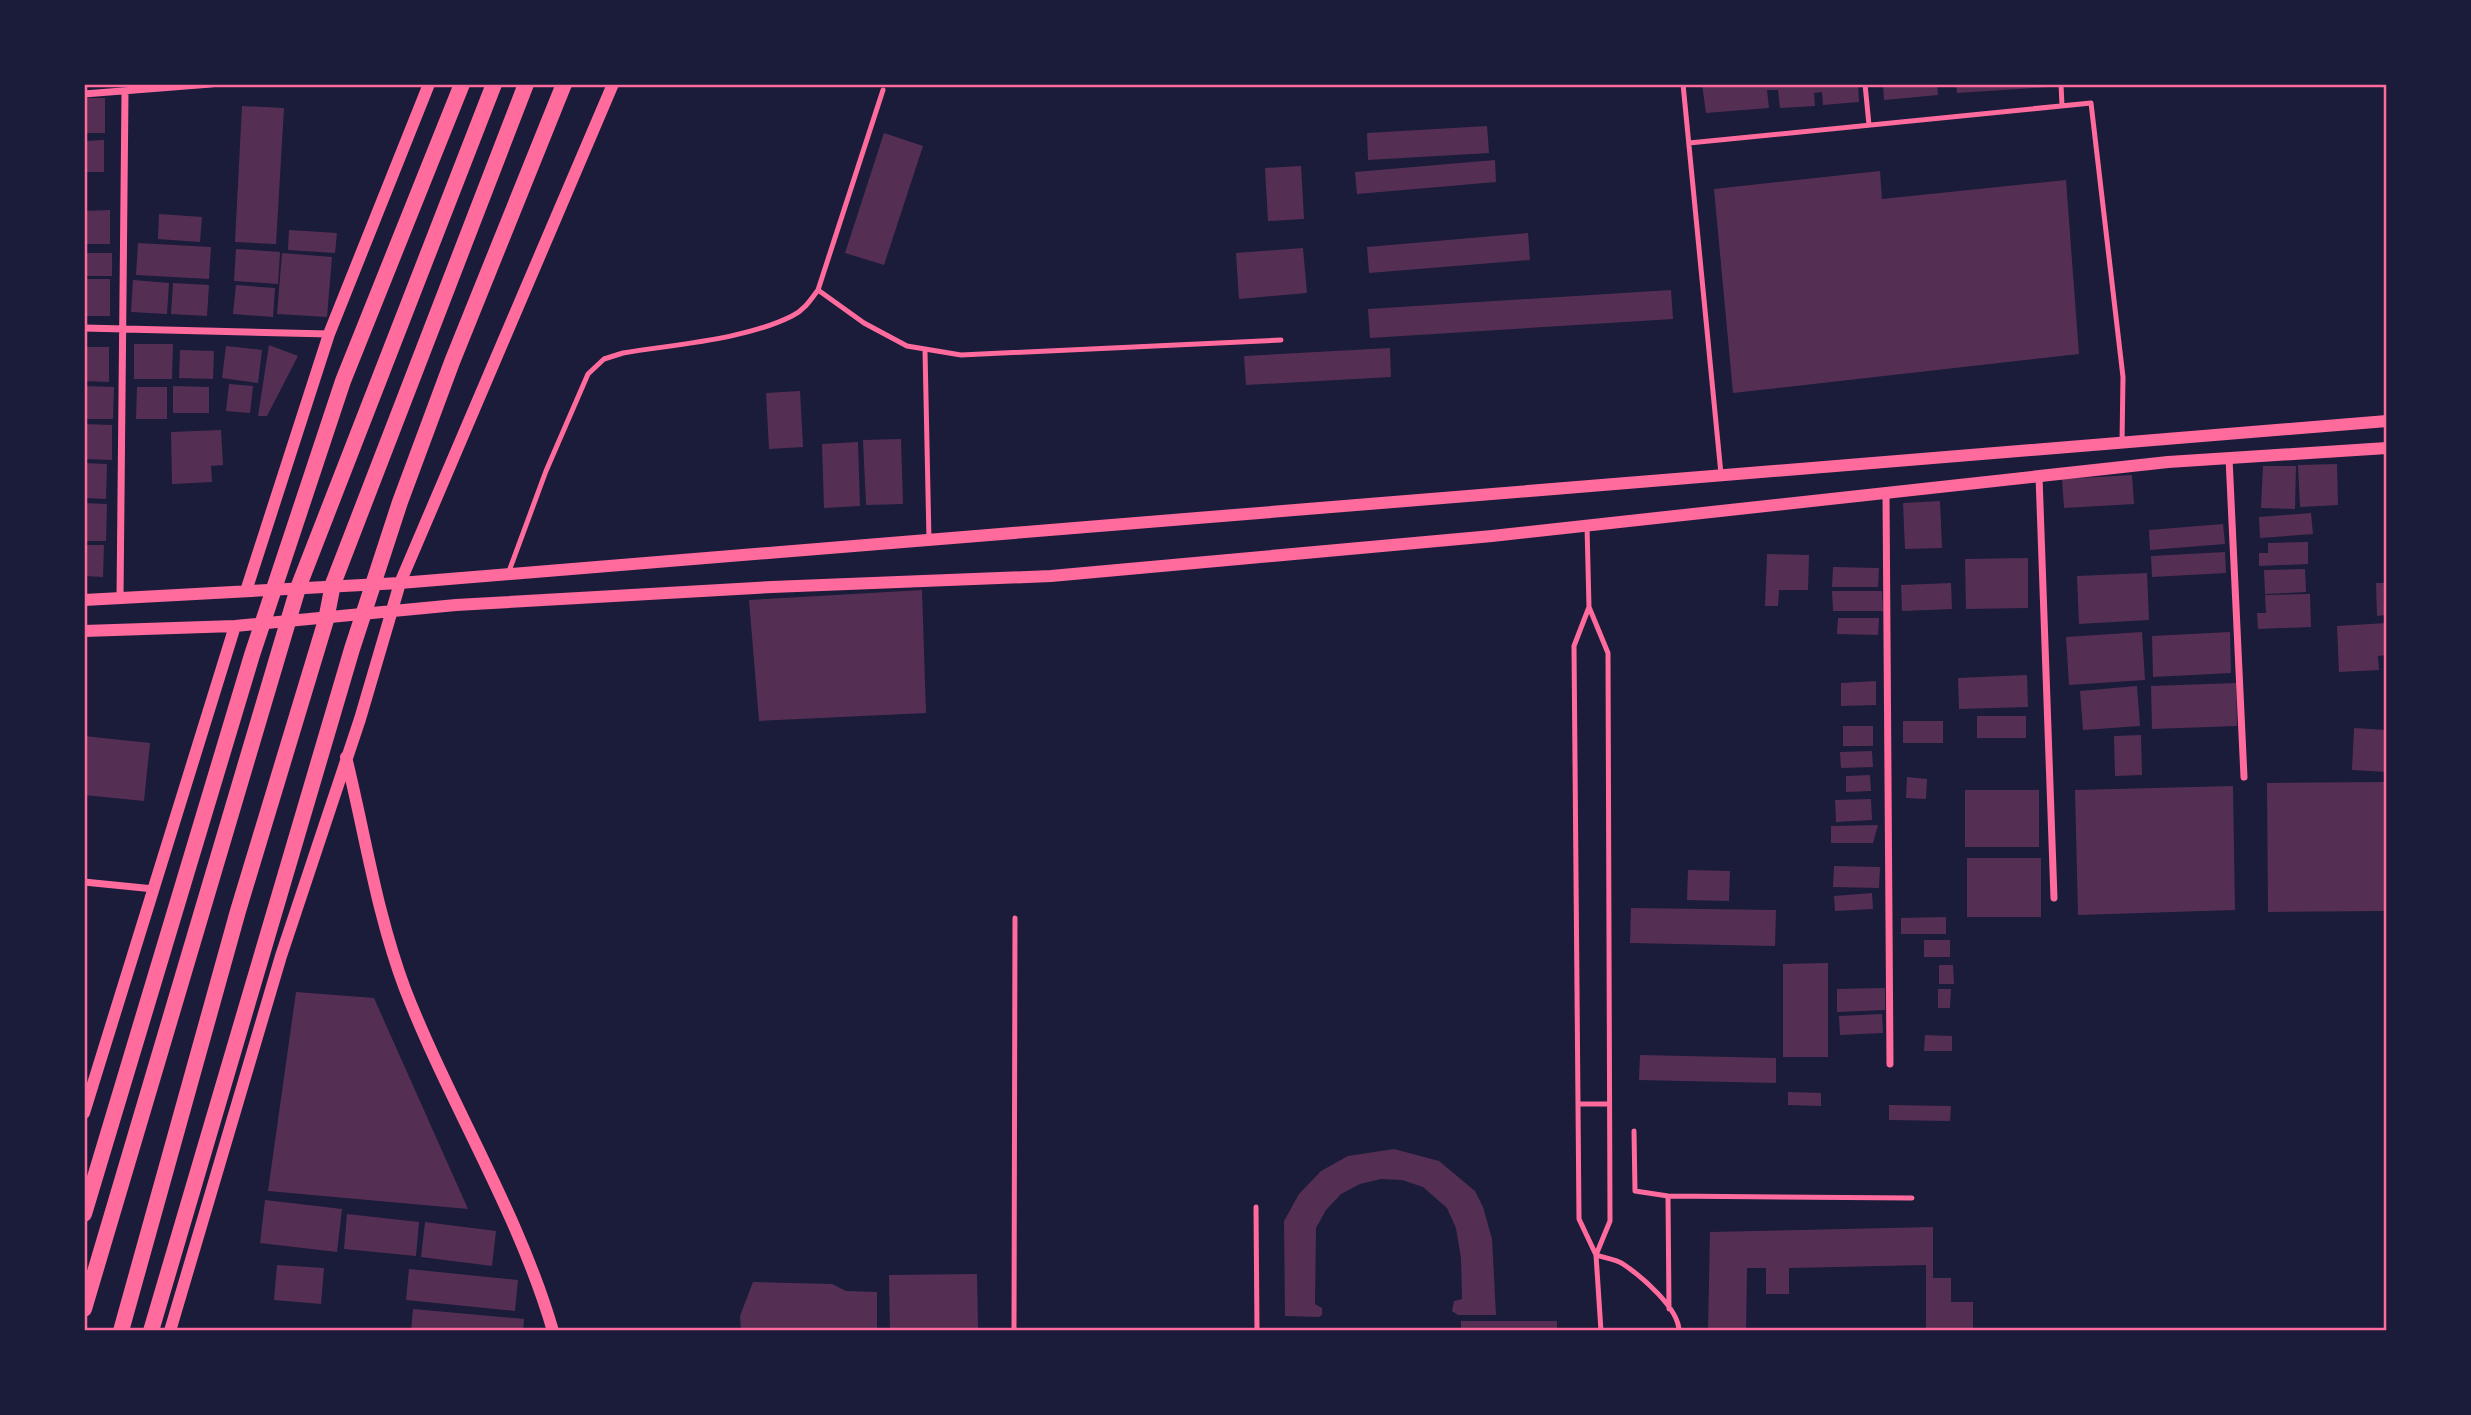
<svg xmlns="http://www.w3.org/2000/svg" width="2471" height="1415" viewBox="0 0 2471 1415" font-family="'DM Sans',sans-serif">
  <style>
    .building { fill: #542f53 }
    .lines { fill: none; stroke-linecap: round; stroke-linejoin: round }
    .service { stroke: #ff6b9d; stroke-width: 5 }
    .minor { stroke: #ff6b9d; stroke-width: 7 }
    .tertiary { stroke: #ff6b9d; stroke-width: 12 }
    .primary { stroke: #ff6b9d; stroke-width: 16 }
    .neatline { fill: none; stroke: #ff6b9d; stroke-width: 2.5 }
  </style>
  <rect width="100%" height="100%" fill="#1b1b3a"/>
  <path class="building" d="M1702,84H1858L1859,102L1823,105L1822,92L1814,93L1815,106L1780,108L1778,90H1767L1769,108L1706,113Z
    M1883,84H1937L1938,95L1884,100Z
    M1956,84H2050V87L1957,93Z
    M84,98H105V133H84Z
    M242,106L284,108L276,244L235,242Z
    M1487,126L1489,153L1368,160L1367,133Z
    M884,133L923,146L884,265L845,253Z
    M104,140V172H84V141Z
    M1495,160L1496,182L1357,194L1355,172Z
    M1301,166L1304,219L1268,221L1265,168Z
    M1880,171L1882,199L2066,180L2079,354L1733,393L1714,189Z
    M110,210V244H84V211Z
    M159,214L202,217L200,242L158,239Z
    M289,230L337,233L335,253L288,250Z
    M1528,233L1530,260L1369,273L1367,247Z
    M138,243L211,247L209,279L136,275Z
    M1303,248L1307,293L1239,299L1236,253Z
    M236,249L280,252L278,284L234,281Z
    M84,253H112V276H84Z
    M282,253L332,257L327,317L277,314Z
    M84,279H110V316H84Z
    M133,280L169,283L167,314L131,312Z
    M173,283L209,285L207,316L171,314Z
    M236,285L275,288L273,317L233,314Z
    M1671,290L1673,319L1370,338L1368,309Z
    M134,344H173L172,379H134Z
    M269,345L298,356L267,416H258Z
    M226,346L262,350L258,383L222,378Z
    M84,347H109V382L84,381Z
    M1390,348L1391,377L1246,385L1244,356Z
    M180,350L214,351L213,379L179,378Z
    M229,384L253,386L250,413L226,411Z
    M84,386L114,387L113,419H84Z
    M173,386L209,387V413H173Z
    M137,387H167V419H136Z
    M800,391L803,447L769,449L766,393Z
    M84,424L112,425V460L84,459Z
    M221,430L223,465L211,466L212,482L172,484L171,432Z
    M901,439L903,504L866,505L863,440Z
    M858,442L860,506L824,508L822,444Z
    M84,463L107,464L106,499L84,498Z
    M2337,464L2338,505L2300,507L2298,465Z
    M2263,466H2296L2295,509L2261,508Z
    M2132,475L2134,504L2064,508L2062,479Z
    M1940,501L1942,548L1905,549L1903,503Z
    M84,503L107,504L106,541H84Z
    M2311,513L2313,534L2260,538L2259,517Z
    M2223,524L2225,544L2150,550L2149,530Z
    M2308,542V564L2259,566V553H2268V543Z
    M84,545H104L103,577L84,576Z
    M2225,552L2226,573L2152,577L2151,556Z
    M1767,554L1809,555L1808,590H1779L1778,606H1765Z
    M2028,558V608L1966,609L1965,559Z
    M1833,567L1879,568L1878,587H1832Z
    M2305,569L2306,592L2265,594L2264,570Z
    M2147,573L2149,620L2079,624L2077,576Z
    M1951,583L1952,609L1902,611L1901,585Z
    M2376,583H2387V615L2377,616Z
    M922,590L926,713L759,721L749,600Z
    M1832,591H1882L1883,611H1833Z
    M2310,594L2311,627L2258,629L2257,613H2266L2265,595Z
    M1838,618H1879L1878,635L1837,634Z
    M2387,623V655L2378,656L2379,670L2339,672L2337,626Z
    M2142,632L2145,680L2069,685L2066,637Z
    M2230,632L2231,673L2153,677L2152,636Z
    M2027,675L2028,707L1959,709L1958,678Z
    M1876,681V705L1841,706V683Z
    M2236,683L2237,726L2152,729L2151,686Z
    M2137,686L2140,726L2083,730L2080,691Z
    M1977,716H2026V738H1977Z
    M1903,721H1943V743H1903Z
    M1843,726H1873V746H1843Z
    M2354,728L2387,730V772L2352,770Z
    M2141,735L2142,775L2115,776L2114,736Z
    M84,736L150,743L144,801L84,795Z
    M1872,751L1873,767L1841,768L1840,752Z
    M1870,775L1871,791L1846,792V776Z
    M1907,777L1927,779L1926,799L1906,798Z
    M2387,782V911L2268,912L2267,783Z
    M2233,786L2235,910L2078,915L2075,790Z
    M1965,790H2039V847H1965Z
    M1871,799L1872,820L1836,822L1835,800Z
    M1878,825L1873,843H1831V826Z
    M1967,858H2041V917H1967Z
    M1834,866L1880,867L1879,888L1833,887Z
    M1688,870L1730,871L1729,901L1687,900Z
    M1872,893L1873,909L1835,911L1834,896Z
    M1631,908L1776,910L1775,946L1630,943Z
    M1946,917V934H1901V918Z
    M1924,940H1950V957H1924Z
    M1828,963V1057H1783V964Z
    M1939,965H1953L1954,984H1939Z
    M1885,988V1010L1837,1012V989Z
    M1938,989H1951L1950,1008H1938Z
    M296,992L374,998L468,1209L268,1191Z
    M1882,1014L1883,1033L1840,1035L1839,1016Z
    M1925,1035L1952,1036V1051H1924Z
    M1640,1055L1776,1058V1083L1639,1080Z
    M1788,1092L1821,1093V1106L1788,1105Z
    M1889,1105L1951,1106L1950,1121L1889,1120Z
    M1394,1149L1439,1161L1475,1191L1483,1207L1492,1239L1496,1315H1458L1452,1311L1454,1301L1462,1299L1461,1258L1456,1228L1447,1208L1423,1187L1402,1180L1381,1179L1360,1184L1341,1194L1326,1210L1316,1228L1315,1304L1322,1308V1315L1319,1317L1285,1316L1284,1221L1299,1194L1321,1171L1348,1156Z
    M265,1200L342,1209L337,1252L260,1243Z
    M347,1214L419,1222L416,1256L344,1249Z
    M425,1222L496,1231L492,1266L421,1257Z
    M1933,1227V1278H1951V1302H1973V1331H1926V1265L1789,1268V1294H1766V1268H1747L1746,1331H1708L1710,1232Z
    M277,1265L324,1268L321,1304L274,1300Z
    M409,1269L518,1280L515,1311L406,1300Z
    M977,1274L978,1331H890L889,1275Z
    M753,1282L832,1284L846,1291L877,1292V1331H741L740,1316Z
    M413,1309L524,1319L523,1331H411Z
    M1461,1321H1557V1331H1461Z"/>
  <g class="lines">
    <path class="service" d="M1683,84L1721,474
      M1865,84L1869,125
      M2061,84L2062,106
      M1689,143L2091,103L2123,377L2122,443
      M818,290L864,323L907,346L961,355L1281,340
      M925,350L929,540
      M1587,526L1589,607L1608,653L1610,1221L1596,1255
      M508,574L546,471L588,374L604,359L623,353C676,344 744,340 792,316C804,310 810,301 818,290L883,90
      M1589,607L1574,646L1579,1219L1596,1255L1601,1331
      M1578,1104H1609
      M1634,1131L1635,1191L1668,1196L1912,1198
      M1668,1196L1669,1309
      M1256,1207L1257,1331
      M1596,1255C1605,1258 1616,1259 1623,1264C1641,1276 1679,1308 1679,1331
      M1014,1331L1015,918"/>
    <path class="minor" d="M84,94L211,84
      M84,328L329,334
      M2229,458L2244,777
      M2039,476L2054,898
      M1886,493L1890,1064
      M120,599L125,92
      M84,882L154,889"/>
    <path class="tertiary" d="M246,591L329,334L429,84
      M84,600L400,583L2387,421
      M84,631L235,626L456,605L772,587L1051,576L1492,536L2168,462L2387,448
      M346,757C365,834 377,915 405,989C450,1105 518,1211 553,1331
      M84,1113L235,626
      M170,1331L281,956L360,719L400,583L613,84"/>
    <path class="primary" d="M84,1214L252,655L343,381L462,84
      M84,1309L298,588L494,84
      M121,1331L238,911L326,620L333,584L526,84
      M151,1331L352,649L400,502L452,362L564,84"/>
  </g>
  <rect width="2471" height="1415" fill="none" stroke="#1b1b3a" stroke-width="172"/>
  <rect x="86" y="86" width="2299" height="1243" class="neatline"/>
</svg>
